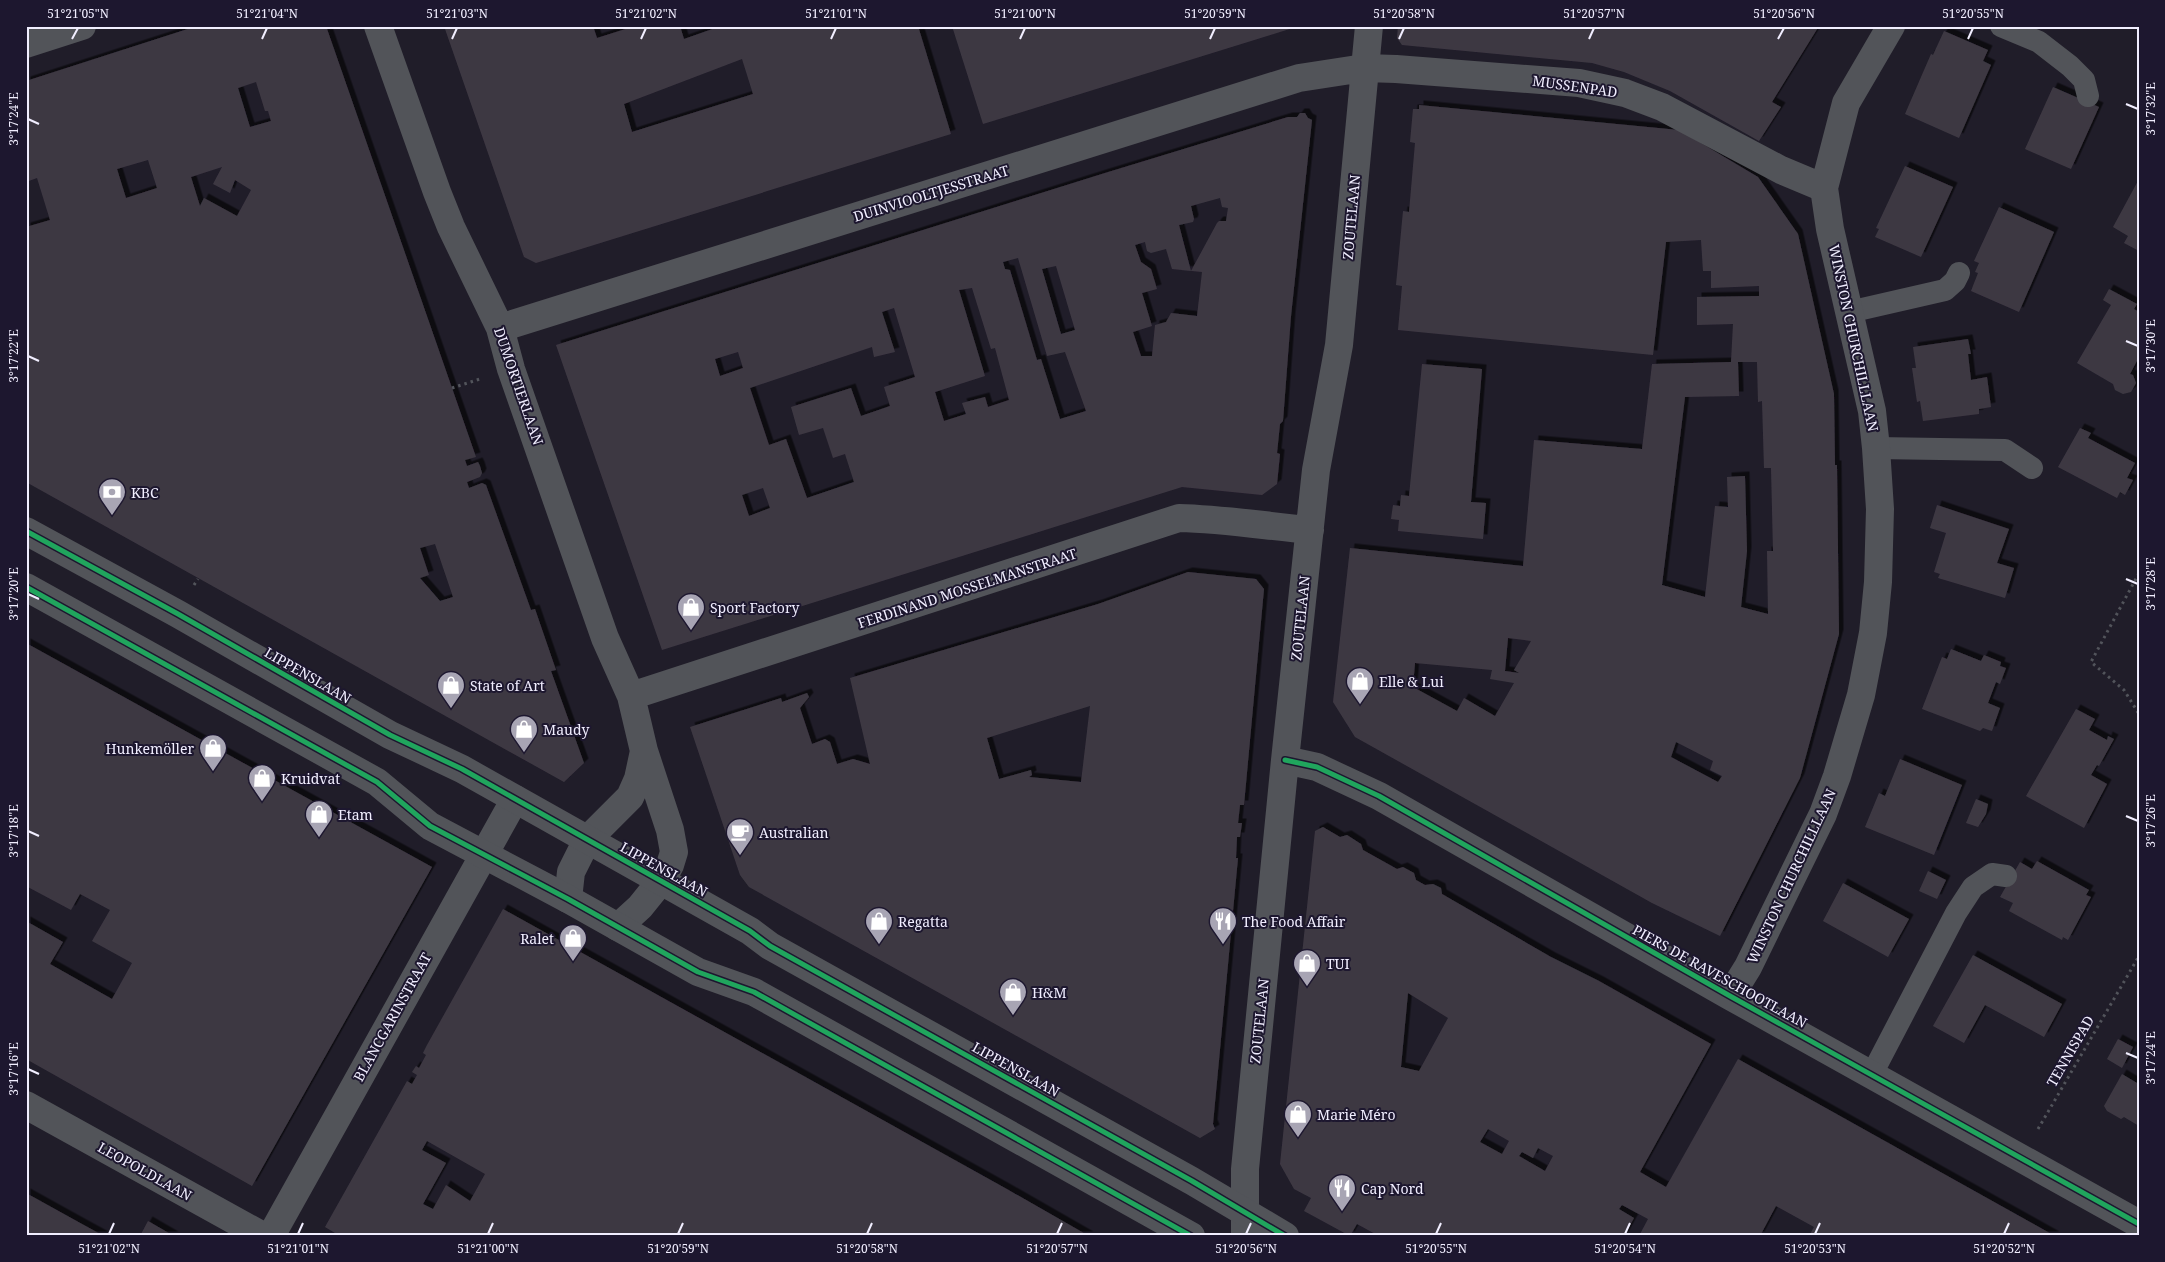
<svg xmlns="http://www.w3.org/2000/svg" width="2165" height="1262" viewBox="0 0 2165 1262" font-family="'Noto Serif',serif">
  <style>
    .building { fill: #3e3843; fill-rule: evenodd; filter: url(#shadow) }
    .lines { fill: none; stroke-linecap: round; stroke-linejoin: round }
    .path { stroke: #52545b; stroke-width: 3; stroke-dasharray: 2.5 4; stroke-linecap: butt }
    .service { stroke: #525459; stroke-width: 22 }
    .minor { stroke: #525459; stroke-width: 28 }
    .tertiary { stroke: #525459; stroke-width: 28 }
    .cycleway-casing { stroke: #1d172f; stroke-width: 8 }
    .cycleway { stroke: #20a55d; stroke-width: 5 }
    .ticks { fill: none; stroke: #f1eeff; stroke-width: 2 }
    .labels { text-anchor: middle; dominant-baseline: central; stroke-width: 4; stroke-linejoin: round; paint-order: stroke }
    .street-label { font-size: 14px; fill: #f1eeff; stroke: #1d172f }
    .poi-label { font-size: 14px; fill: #f1eeff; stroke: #1d172f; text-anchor: start }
    .neatline { fill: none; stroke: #f1eeff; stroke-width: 2 }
    .ticks-label { font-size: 12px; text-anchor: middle; fill: #f1eeff }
  </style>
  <defs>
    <filter id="shadow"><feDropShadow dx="4.5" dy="-4.5" stdDeviation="0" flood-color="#0009"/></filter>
  </defs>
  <rect width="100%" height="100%" fill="#201d29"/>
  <path class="building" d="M197,26H326L476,457L465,460L467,466L478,462L480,466L482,473L480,477L467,482L469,488L482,483L486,485L531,610L535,609L556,670L551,671L584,763L564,782L26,482V227L50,220L37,178L26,182V81ZM256,82L265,111H268L271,121L250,127L238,88ZM148,160L157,188L126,198L117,169ZM222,167L213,184L230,193L235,180L251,190L237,216L204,198L200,206L191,177ZM435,544L453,597L440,601L420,578L429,575L420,548Z
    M444,26H593L597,38L635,26H680L684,39L721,26H918L951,134L536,263L524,257ZM742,59L753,94L632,132L624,104Z
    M952,26H1296V27L983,124Z
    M1398,26H1688L1692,28L1693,26H1819L1772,102L1781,107L1759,141L1670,91L1624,72L1592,63L1402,45L1397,38Z
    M1944,31L1988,50L1983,61L1991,65L1959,138L1905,114L1931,54L1933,55Z
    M2053,87L2099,107L2071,169L2025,149Z
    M1419,105L1679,130L1758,177L1798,234L1834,394L1835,465H1837L1839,634L1800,778L1720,936L1652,903L1355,737L1333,702L1350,548L1523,566L1534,440L1642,449L1652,364L1731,362L1733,324L1697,325V297L1759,296V286L1711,288V271H1703L1701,240L1666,242L1653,355L1398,330L1402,286L1396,285L1403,211L1409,212L1415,143L1410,142L1413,109H1419ZM1738,362H1757L1758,402L1762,401L1764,468H1771L1773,551H1767L1768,614L1741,607L1747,551L1745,476L1727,477L1728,507L1715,506L1705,597L1662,585L1685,397L1739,396ZM1508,638L1531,641L1514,670L1519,673L1505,671ZM1415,663L1492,670L1490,679L1514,683L1495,716L1464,698L1457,711L1413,687ZM1676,742L1713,761L1710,770L1722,776L1718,782L1671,757Z
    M1300,113H1305L1308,118L1312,120L1291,316L1283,421L1280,424L1277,453L1280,454L1277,484L1262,495L1182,487L662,650L556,345L1105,173L1288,117H1297ZM1220,198L1222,207L1228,208L1226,221H1219L1217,223L1191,271L1179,225L1193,222L1194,219L1191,206ZM1145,242L1147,251L1151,253L1166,249L1172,269L1202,272L1197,316L1171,313L1166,322L1155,325L1152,356H1141L1133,332L1152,326L1142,293L1157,289L1151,269L1141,262L1135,245ZM1018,258L1047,356L1065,352L1086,411L1060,419L1041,359L1037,360L1010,270L1005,269L1003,262ZM1056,266L1075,330L1061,334L1042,269ZM972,288L991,349L995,348L1009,400L988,407L985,397L962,403L966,414L944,421L935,392L985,376L959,290ZM894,308L915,377L884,387L890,406L861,416L851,388L791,407L799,435L823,428L833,458L845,454L854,482L807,498L786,439L769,445L750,388L872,347L874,357L895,352L882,312ZM738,352L743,368L720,376L715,359ZM763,488L770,508L749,516L742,495Z
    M1905,166L1953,187L1921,257L1875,237L1879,229L1876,228Z
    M2139,179V251L2124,243L2128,236L2113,227Z
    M1999,207L2054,232L2019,312L1971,291L1978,273L1975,272L1979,263L1974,261Z
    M2109,289L2137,304L2134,309L2139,312V357L2130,374L2133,375L2136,383L2131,392L2123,394L2115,390L2113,384L2077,363L2111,305L2103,300Z
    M1968,339L1971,354H1968L1971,380L1987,377L1991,407L1979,409V414L1923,421L1920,401L1917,402L1912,368H1916L1913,347Z
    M1422,364L1482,369L1471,502L1486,503L1483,539L1398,531L1399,520L1391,519L1393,505L1400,506L1401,495L1409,496Z
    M2080,428L2091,433L2088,438L2135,463L2127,478L2133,480L2125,495L2120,492L2117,498L2058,467Z
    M1937,505L2009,529L1997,563L2014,568L2005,598L1938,578L1940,574L1934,572L1946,533L1930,528Z
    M1188,572L1256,579L1264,589L1244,805H1240L1238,823H1242L1240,837H1237L1236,858H1238L1213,1124L1215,1129L1200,1138L749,887L740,875L690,727L781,698L782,702L807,693L809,697L800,708L812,744L825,739L830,742L837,764L853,759L870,764L850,678L1098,604ZM1090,706L1081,782L1029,777L1032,775L1031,770L999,779L987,738Z
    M26,643L432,867L252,1186L26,1059V921L63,942L50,964L112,999L132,963L92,941L110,910L80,894L71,910L26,886Z
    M1951,649L1981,661L1984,655L2001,662L2000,666L2006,668L2000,684L1996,682L1988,703L2000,708L1992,731L1983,728L1980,731L1922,709L1942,657L1947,659Z
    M2076,709L2095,719L2089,730L2107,740L2108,736L2114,739L2099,766L2097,765L2091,775L2107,784L2084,828L2026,796Z
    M1900,759L1962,785L1934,855L1865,827L1879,793L1885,796Z
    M1976,799L1988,804L1986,814L1978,827L1966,823Z
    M1323,827L1340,837L1347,835L1361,844L1363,850L1397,869L1403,867L1414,873L1416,880L1425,885L1433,884L1441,888L1442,894L1551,957L1599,981L1711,1044L1640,1172L1666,1187L1738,1059L2055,1236H1809L1814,1227L1776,1206L1760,1236H1639L1648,1219L1622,1205L1619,1209L1634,1218L1624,1236H1379L1357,1224L1350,1236L1304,1211L1311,1198L1294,1189L1280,1164L1315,831ZM1408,993L1448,1018L1419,1071L1401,1067ZM1488,1129L1509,1141L1502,1154L1480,1142ZM1538,1148L1553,1156L1545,1171L1519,1156L1522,1152L1533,1158Z
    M2037,861L2089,890L2086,895L2091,897L2068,940L2063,937L2062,940L2009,911L2013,903L2000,897L2020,862L2032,869Z
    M1928,871L1946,880L1937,899L1919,891Z
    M1843,883L1909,919L1888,957L1823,921Z
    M503,909L1005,1188L1089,1236H340L325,1227L407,1081L412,1084L417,1075L412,1072L416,1066L419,1068L426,1055L423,1053L427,1045ZM427,1141L485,1174L470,1201L446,1185L433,1209L423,1204L446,1163L422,1150Z
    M1973,955L2062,1004L2044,1037L1985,1005L1964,1043L1933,1026Z
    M2118,1039L2133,1047L2122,1068L2107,1059Z
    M2122,1074L2137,1083L2139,1080V1126L2124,1117L2121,1119L2107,1111L2104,1106Z
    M26,1193L82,1224L104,1236H26Z
    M148,1221L174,1236H140Z"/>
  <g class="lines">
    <path class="path" d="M452,388L480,379
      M2139,573L2091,662L2124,690L2139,714
      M194,585L198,579
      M2038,1129L2139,956"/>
    <path class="service" d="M2001,26L2039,42L2070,66L2084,80L2088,96
      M1849,312L1945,290L1955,281L1959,273
      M1876,448L2005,450L2032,468
      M1872,1074L1956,913L1973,887L1992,874L2006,876"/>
    <path class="minor" d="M378,26L437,192L451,227L500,328L511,369L605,638L631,696L644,751L670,830L674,852L670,865L661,881L640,907L618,927
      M26,44L82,26
      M500,328L1299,78L1364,68L1396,69L1579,83L1625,93L1662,107L1781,170L1824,188
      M631,696L1179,518C1223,519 1266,526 1310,530
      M1285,760L1317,767L1379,796L1730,996L2139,1224
      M568,899L571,872L587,840L630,797L638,779L644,751
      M1730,996L1748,967L1823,814L1837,776L1861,695L1873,633L1878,582L1880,509L1876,448L1872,411L1830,229L1824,188L1846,103L1891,26
      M26,1105L263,1236
      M271,1236L515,799
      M1245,1236V1169L1285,760L1316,470L1339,345L1369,26"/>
    <path class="tertiary" d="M26,531L178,614L390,735L462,769L750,931L770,946L1192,1181L1285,1236
      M26,587L377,782L430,826L568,899L698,972L754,992L1191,1236"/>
    <g class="cycleway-casing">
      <path id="cycleway" d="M26,531L178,614L390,735L462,769L750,931L770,946L1192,1181L1285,1236
        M26,587L377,782L430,826L568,899L698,972L754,992L1191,1236
        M1285,760L1317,767L1379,796L1730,996L2139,1224"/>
    </g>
    <use href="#cycleway" class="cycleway"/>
  </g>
  <path class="ticks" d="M72,39L78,28M262,39L267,28M452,39L457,28M641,39L646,28M831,39L836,28M1020,39L1025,28M1210,39L1215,28M1399,39L1404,28M1589,39L1594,28M1778,39L1784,28M1968,39L1973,28M2126,104L2138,109M28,119L39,124M2126,341L2138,346M28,356L39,361M2126,579L2138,584M28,594L39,599M2126,816L2138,821M28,831L39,836M2126,1053L2138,1058M28,1069L39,1074M109,1234L114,1223M298,1234L303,1223M488,1234L493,1223M678,1234L683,1223M867,1234L872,1223M1057,1234L1062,1223M1246,1234L1251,1223M1436,1234L1441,1223M1625,1234L1630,1223M1815,1234L1820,1223M2004,1234L2009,1223"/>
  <defs>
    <g id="bank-pin" transform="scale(1.4375)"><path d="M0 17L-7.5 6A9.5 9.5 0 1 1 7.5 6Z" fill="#a8a5b4" stroke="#1d172f"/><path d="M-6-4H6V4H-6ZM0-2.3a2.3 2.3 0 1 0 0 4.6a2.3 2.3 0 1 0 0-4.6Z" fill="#fff"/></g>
    <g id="shop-pin" transform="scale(1.4375)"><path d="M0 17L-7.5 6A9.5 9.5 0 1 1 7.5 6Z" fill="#a8a5b4" stroke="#1d172f"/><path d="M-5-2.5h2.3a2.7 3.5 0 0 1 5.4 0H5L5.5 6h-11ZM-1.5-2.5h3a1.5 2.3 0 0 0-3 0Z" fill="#fff"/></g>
    <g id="cafe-pin" transform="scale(1.4375)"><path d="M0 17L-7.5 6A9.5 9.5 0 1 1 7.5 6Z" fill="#a8a5b4" stroke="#1d172f"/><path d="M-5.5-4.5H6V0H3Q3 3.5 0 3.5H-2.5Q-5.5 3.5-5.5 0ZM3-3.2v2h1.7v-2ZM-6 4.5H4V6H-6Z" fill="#fff"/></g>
    <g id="restaurant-pin" transform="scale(1.4375)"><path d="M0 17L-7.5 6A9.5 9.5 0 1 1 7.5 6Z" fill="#a8a5b4" stroke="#1d172f"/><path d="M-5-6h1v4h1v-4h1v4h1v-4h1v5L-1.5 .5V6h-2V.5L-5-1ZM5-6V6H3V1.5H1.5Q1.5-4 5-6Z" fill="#fff"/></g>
  </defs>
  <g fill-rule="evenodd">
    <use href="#bank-pin" x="112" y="492"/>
    <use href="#shop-pin" x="691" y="607"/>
    <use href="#shop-pin" x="1360" y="681"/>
    <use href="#shop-pin" x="451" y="685"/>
    <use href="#shop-pin" x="524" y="729"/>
    <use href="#shop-pin" x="213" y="748"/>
    <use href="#shop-pin" x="262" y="778"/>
    <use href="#shop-pin" x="319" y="814"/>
    <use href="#cafe-pin" x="740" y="832"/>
    <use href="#shop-pin" x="879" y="921"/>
    <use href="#restaurant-pin" x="1223" y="921"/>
    <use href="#shop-pin" x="573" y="938"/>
    <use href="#shop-pin" x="1307" y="963"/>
    <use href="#shop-pin" x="1013" y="992"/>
    <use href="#shop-pin" x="1298" y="1114"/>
    <use href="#restaurant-pin" x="1342" y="1188"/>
  </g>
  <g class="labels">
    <g class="street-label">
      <text transform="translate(1575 86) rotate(8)">MUSSENPAD</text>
      <text transform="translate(931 193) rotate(-17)">DUINVIOOLTJESSTRAAT</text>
      <text transform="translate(1351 217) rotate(-85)">ZOUTELAAN</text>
      <text transform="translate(1854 338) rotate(78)">WINSTON CHURCHILLLAAN</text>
      <text transform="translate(519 386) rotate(71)">DUMORTIERLAAN</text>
      <text transform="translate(967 588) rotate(-18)">FERDINAND MOSSELMANSTRAAT</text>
      <text transform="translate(1300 618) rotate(-84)">ZOUTELAAN</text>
      <text transform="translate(308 675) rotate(30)">LIPPENSLAAN</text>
      <text transform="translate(664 869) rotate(29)">LIPPENSLAAN</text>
      <text transform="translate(1791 876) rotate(-65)">WINSTON CHURCHILLLAAN</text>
      <text transform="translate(1720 976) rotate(29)">PIERS DE RAVESCHOOTLAAN</text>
      <text transform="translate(392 1017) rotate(-61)">BLANCGARINSTRAAT</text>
      <text transform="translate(1259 1021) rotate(-84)">ZOUTELAAN</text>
      <text transform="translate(2070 1051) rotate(-60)">TENNISPAD</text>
      <text transform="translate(1016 1069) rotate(29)">LIPPENSLAAN</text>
      <text transform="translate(145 1171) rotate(29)">LEOPOLDLAAN</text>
    </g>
    <g class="poi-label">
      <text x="131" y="492">KBC</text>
      <text x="710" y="607">Sport Factory</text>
      <text x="1379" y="681">Elle &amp; Lui</text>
      <text x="470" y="685">State of Art</text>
      <text x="543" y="729">Maudy</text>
      <text x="194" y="748" text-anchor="end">Hunkemöller</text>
      <text x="281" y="778">Kruidvat</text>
      <text x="338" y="814">Etam</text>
      <text x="759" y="832">Australian</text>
      <text x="898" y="921">Regatta</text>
      <text x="1242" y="921">The Food Affair</text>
      <text x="554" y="938" text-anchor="end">Ralet</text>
      <text x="1326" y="963">TUI</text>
      <text x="1032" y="992">H&amp;M</text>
      <text x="1317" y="1114">Marie Méro</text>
      <text x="1361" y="1188">Cap Nord</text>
    </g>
  </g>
  <rect width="2165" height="1262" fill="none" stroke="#1d172f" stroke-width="55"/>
  <rect x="28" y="28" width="2110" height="1206" class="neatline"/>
  <g class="ticks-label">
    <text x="78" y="18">51°21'05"N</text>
    <text x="267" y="18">51°21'04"N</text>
    <text x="457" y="18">51°21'03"N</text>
    <text x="646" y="18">51°21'02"N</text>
    <text x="836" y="18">51°21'01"N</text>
    <text x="1025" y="18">51°21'00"N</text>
    <text x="1215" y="18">51°20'59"N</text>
    <text x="1404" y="18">51°20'58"N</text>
    <text x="1594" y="18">51°20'57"N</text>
    <text x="1784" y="18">51°20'56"N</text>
    <text x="1973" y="18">51°20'55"N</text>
    <text transform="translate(2151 109) rotate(-90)" y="4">3°17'32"E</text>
    <text transform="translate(14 119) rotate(-90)" y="4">3°17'24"E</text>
    <text transform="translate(2151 346) rotate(-90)" y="4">3°17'30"E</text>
    <text transform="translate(14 356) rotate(-90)" y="4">3°17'22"E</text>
    <text transform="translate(2151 584) rotate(-90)" y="4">3°17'28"E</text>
    <text transform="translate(14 594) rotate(-90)" y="4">3°17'20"E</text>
    <text transform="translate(2151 821) rotate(-90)" y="4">3°17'26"E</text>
    <text transform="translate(14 831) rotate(-90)" y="4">3°17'18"E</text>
    <text transform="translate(2151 1058) rotate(-90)" y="4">3°17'24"E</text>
    <text transform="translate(14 1069) rotate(-90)" y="4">3°17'16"E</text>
    <text x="109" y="1253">51°21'02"N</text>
    <text x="298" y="1253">51°21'01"N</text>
    <text x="488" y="1253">51°21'00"N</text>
    <text x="678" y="1253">51°20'59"N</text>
    <text x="867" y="1253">51°20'58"N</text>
    <text x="1057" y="1253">51°20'57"N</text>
    <text x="1246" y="1253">51°20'56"N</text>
    <text x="1436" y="1253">51°20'55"N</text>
    <text x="1625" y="1253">51°20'54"N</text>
    <text x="1815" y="1253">51°20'53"N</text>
    <text x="2004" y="1253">51°20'52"N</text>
  </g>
</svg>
